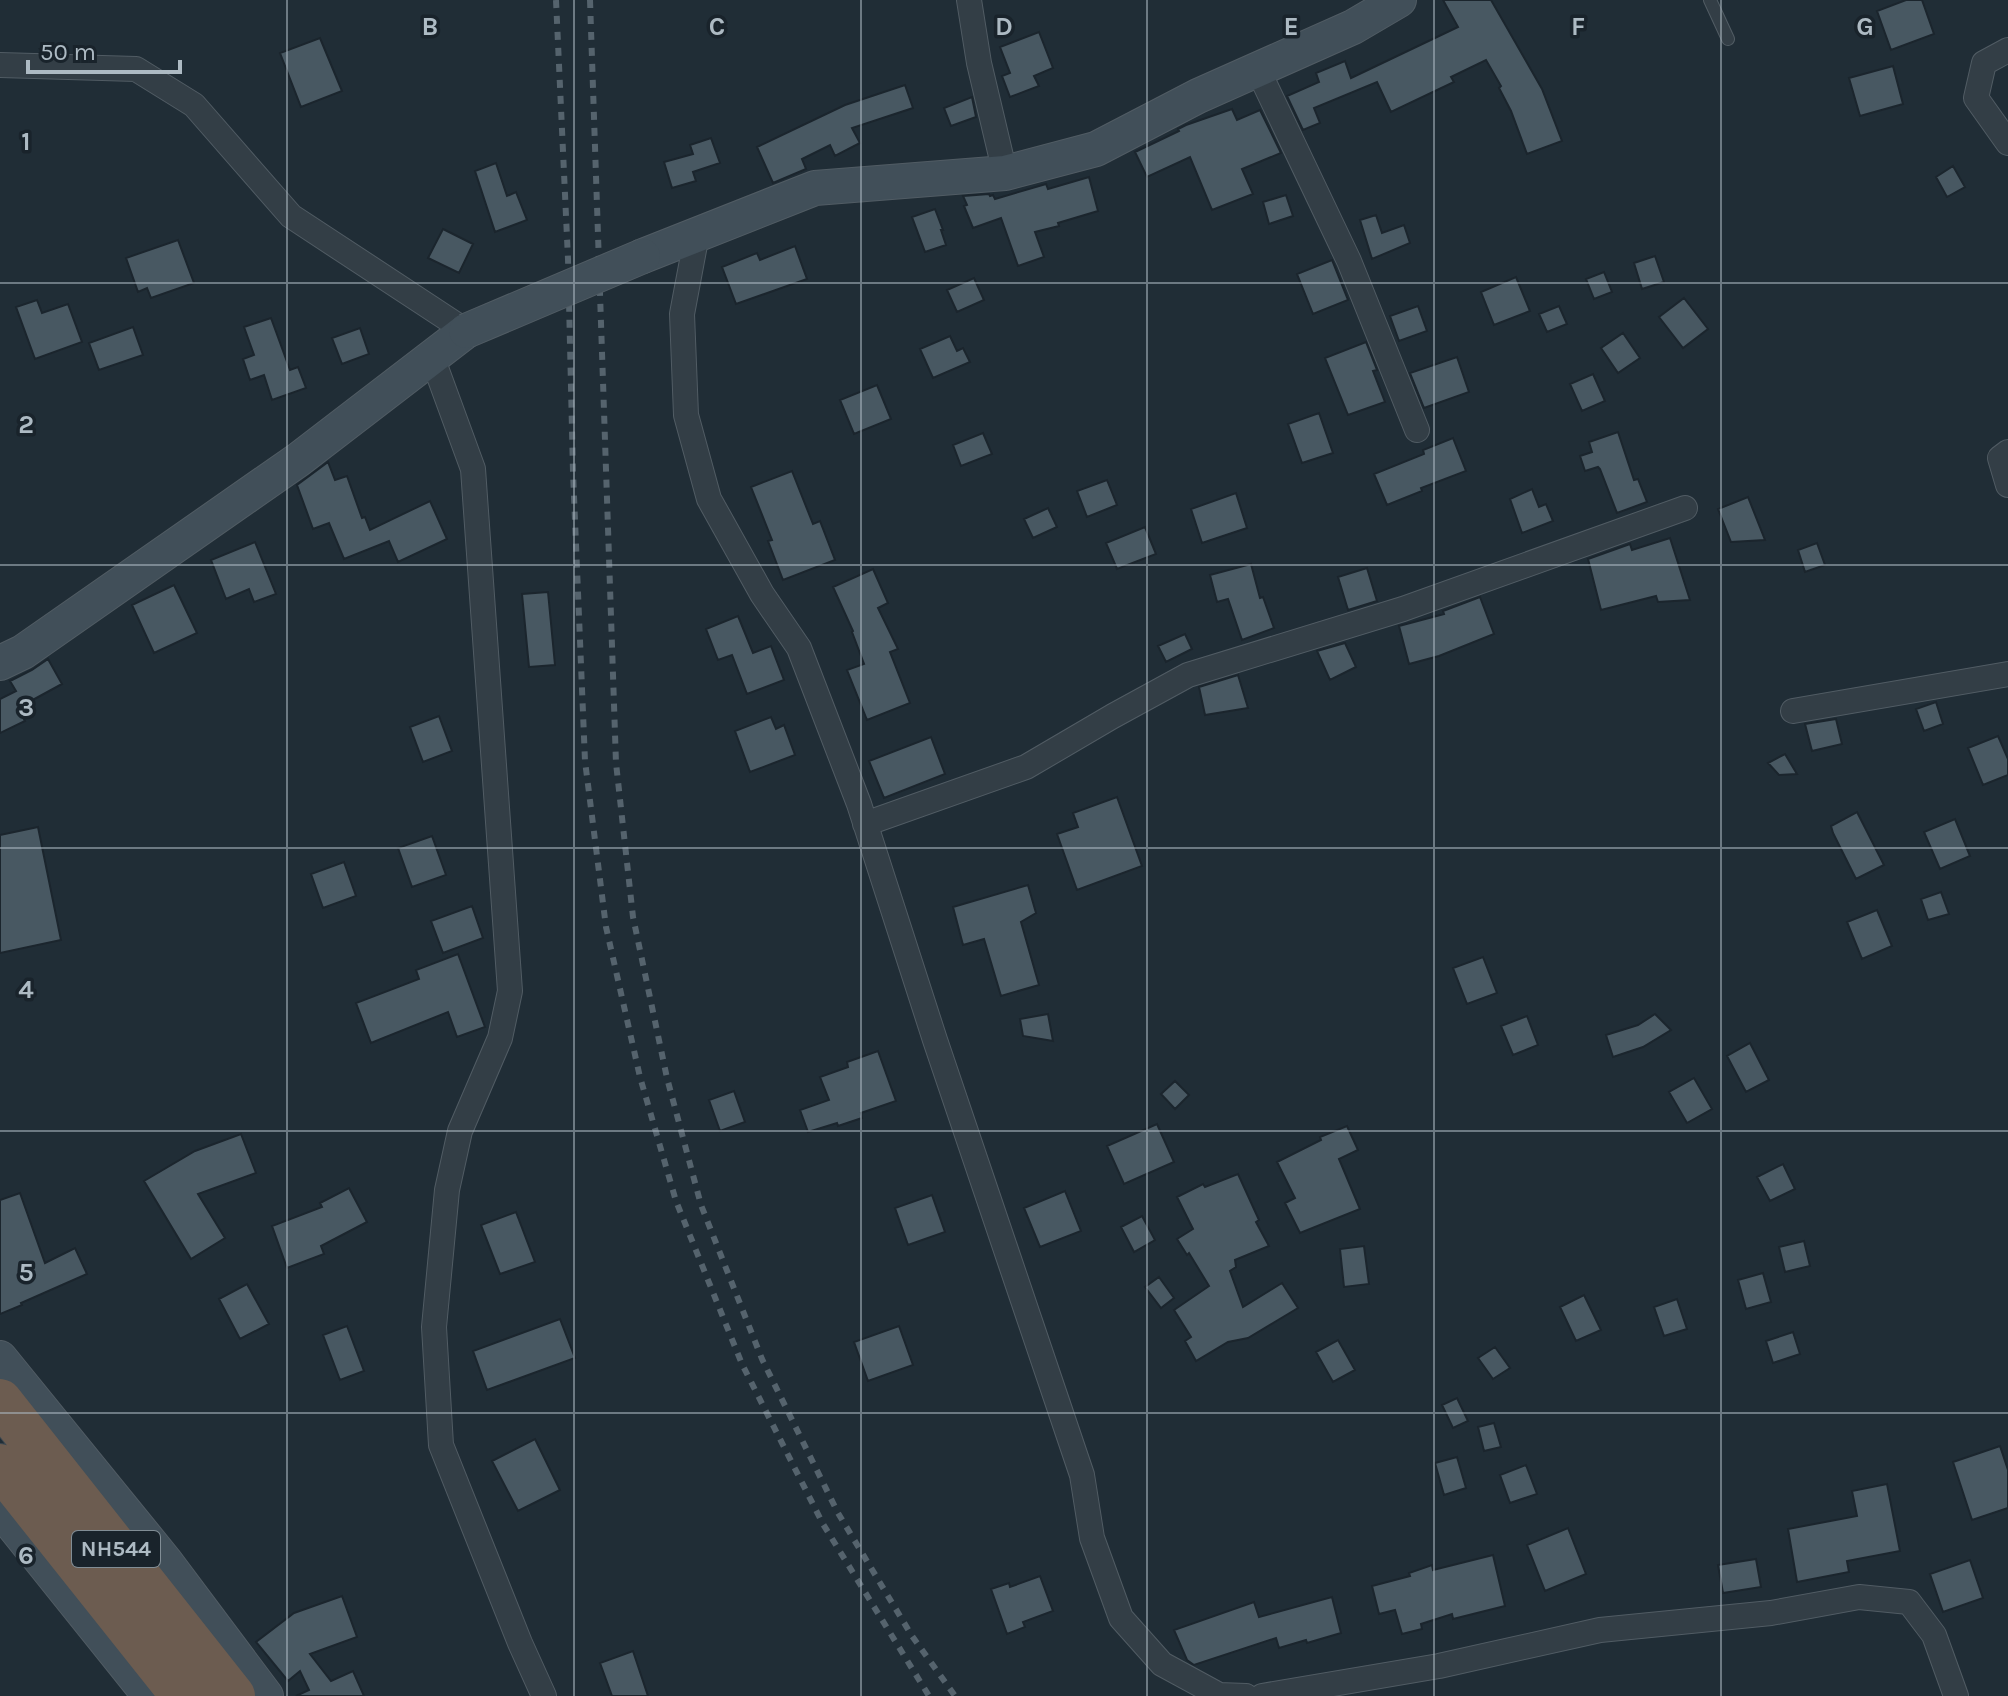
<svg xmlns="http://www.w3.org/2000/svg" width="2008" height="1696" viewBox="0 0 2008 1696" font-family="Karla,sans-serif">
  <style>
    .building { fill: #485862; stroke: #1b252d; stroke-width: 2 }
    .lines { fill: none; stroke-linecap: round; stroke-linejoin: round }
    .lane-casing { stroke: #515c64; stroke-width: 14 }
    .street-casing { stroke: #515c64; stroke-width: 26 }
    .secondary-casing { stroke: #515c64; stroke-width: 36 }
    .highway-casing { stroke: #3e4951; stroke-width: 46 }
    .lane { stroke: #333e46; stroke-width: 12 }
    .street { stroke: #333e46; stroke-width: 24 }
    .secondary { stroke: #414f59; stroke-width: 34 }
    .highway { stroke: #6c5c50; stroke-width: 44 }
    .rail { stroke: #55636d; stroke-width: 6; stroke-dasharray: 8 8; stroke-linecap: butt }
    .secondary-bridge-casing { stroke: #515c64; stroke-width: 36; stroke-linecap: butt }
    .secondary-bridge { stroke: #414f59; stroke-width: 34 }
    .grid { fill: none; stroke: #adbac3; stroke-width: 2; stroke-opacity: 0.55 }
    .labels { text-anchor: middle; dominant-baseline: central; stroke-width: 7; stroke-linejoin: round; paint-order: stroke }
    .shield { fill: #19232b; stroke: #818d95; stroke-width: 2 }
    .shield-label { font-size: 22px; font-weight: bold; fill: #adbac3 }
    .grid-label { font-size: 26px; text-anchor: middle; font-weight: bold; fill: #adbac3; stroke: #19232b; stroke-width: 7; stroke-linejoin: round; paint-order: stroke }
  </style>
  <rect width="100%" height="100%" fill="#202d36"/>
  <path class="building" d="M1443,0H1491L1542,89L1562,141L1527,154L1511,111L1499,88L1501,86L1486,60L1451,77L1454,82L1391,112L1377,82L1314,108L1320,123L1303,130L1287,96L1319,82L1316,73L1345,61L1351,78L1458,27Z
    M1906,0H1922L1934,34L1891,50L1877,11Z
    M1039,32L1053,68L1034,76L1039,86L1010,97L1002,76L1010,73L1000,47Z
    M320,38L342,91L301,107L280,53Z
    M1893,66L1903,104L1860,116L1849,78Z
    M905,85L913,108L852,128L860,143L835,156L830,145L802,159L806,169L773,183L757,147L845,105Z
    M972,97L976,117L951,126L944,108Z
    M1232,109L1237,120L1260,110L1281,153L1242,169L1253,194L1212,210L1190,157L1147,177L1135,152L1179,131L1178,129L1186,125Z
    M711,138L720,163L693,172L696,181L672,188L664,162L693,154L690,145Z
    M496,163L507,196L516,192L527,220L495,232L475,171Z
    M1953,166L1965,187L1947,197L1936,177Z
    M1089,177L1098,211L1058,223L1059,226L1035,232L1044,257L1018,266L1001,218L973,228L964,206L967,205L963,196L989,194L990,196L993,195L995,199L1046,184L1048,189Z
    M1286,195L1293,216L1269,224L1263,202Z
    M935,209L943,230H941L946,245L925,252L912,217Z
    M1376,215L1382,233L1404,225L1410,243L1372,259L1360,220Z
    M443,229L473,244L459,273L428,258Z
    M178,240L194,283L151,298L147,288L138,292L126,258Z
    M795,246L807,279L736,304L722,267L757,253L760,260Z
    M1655,256L1664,282L1642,289L1634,263Z
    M1332,260L1348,300L1313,314L1297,274Z
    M1604,272L1612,292L1594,299L1586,279Z
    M1516,277L1530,311L1494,325L1481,292Z
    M974,278L984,300L957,312L947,290Z
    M1684,298L1708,329L1683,348L1659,317Z
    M37,300L42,313L68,304L82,342L35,359L16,307Z
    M1418,306L1427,331L1399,341L1390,316Z
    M1559,306L1567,324L1547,332L1539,314Z
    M271,318L290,370L298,367L306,388L272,400L264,375L250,380L243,359L254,355L244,327Z
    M133,327L143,355L99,370L89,343Z
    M360,328L369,354L342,364L332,338Z
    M1623,333L1640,358L1618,373L1601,348Z
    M950,336L957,351L963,348L970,362L933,378L920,349Z
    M1366,342L1377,370L1373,371L1385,402L1348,415L1325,358Z
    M1457,357L1469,392L1424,408L1410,373Z
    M1593,374L1605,401L1582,411L1570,384Z
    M877,385L891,419L854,434L840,400Z
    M1319,413L1333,453L1302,463L1288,424Z
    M1618,432L1634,480L1638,479L1647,502L1617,513L1600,469L1598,467L1585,471L1580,456L1592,452L1589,442Z
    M983,433L992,454L961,466L953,445Z
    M1453,438L1466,471L1421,488L1422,491L1387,505L1374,474L1424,454L1423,450Z
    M328,462L335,480L347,476L362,518L365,517L370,530L430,501L447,539L398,562L389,541L344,559L329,523L313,529L297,485Z
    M792,471L813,524L820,521L835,560L783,580L768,541L772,540L751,487Z
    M1107,480L1117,505L1087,517L1077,491Z
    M1532,489L1539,507L1546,504L1553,521L1522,533L1510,499Z
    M1236,493L1247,528L1202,543L1191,509Z
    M1748,497L1765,540L1731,542L1718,509Z
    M1048,508L1057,527L1033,538L1024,519Z
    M1145,527L1156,554L1117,569L1106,543Z
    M1670,538L1690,600L1658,602L1656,596L1601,610L1588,559L1630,544L1632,550Z
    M255,542L276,594L254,602L249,589L226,599L211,560Z
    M1817,543L1825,565L1805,572L1798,550Z
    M1251,564L1260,598L1263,597L1274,628L1242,640L1228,599L1217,602L1210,575Z
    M1367,568L1377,601L1348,610L1338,577Z
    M873,569L888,603L878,608L898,649L890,652L910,703L867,720L847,670L864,664L852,632L853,631L833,587Z
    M174,585L197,633L154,653L132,605Z
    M548,592L555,665L529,667L522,594Z
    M1480,597L1494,634L1439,656L1409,664L1399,626L1444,614L1443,611Z
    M738,616L753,653L771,646L784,680L747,694L732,655L718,660L706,629Z
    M1185,634L1192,649L1166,662L1158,646Z
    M1345,643L1356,667L1330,680L1317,651Z
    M48,659L62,684L18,708L25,721L0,733V699L16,691L10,681L32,670Z
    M1238,675L1248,708L1205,715L1199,687Z
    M1936,702L1943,724L1924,731L1916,709Z
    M439,716L452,751L423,762L410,727Z
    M771,717L776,729L784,725L795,755L750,772L735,731Z
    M1836,719L1842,744L1812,751L1805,724Z
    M1998,736L2008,759V775L1983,785L1968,748Z
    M931,737L945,774L884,798L869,761Z
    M1785,754L1797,774L1779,775L1768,763Z
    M1117,797L1142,866L1077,890L1057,834L1078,827L1073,813Z
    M1857,812L1884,865L1856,879L1833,833L1831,826Z
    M1955,819L1970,856L1940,869L1924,832Z
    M38,827L61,940L0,953V835Z
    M432,836L446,875L412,887L398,848Z
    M344,862L356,896L323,908L311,874Z
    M1028,885L1036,913L1021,922L1039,985L1001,996L984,939L963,945L953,907Z
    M1941,892L1949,914L1928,920L1921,899Z
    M472,906L483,938L443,953L431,921Z
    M1877,910L1892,946L1862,959L1847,922Z
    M458,954L485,1027L457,1037L448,1012L371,1043L356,1003L419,979L416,970Z
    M1483,957L1497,993L1467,1004L1453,968Z
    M1048,1014L1053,1041L1023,1036L1020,1019Z
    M1655,1014L1671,1030L1643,1047L1613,1057L1606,1035L1638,1025Z
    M1527,1016L1538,1045L1513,1055L1501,1026Z
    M1750,1043L1769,1080L1746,1092L1727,1056Z
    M878,1051L896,1101L861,1113L862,1118L838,1126L837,1123L808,1132L800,1110L829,1100L820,1077L848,1067L847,1062Z
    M1694,1078L1712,1109L1687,1123L1669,1092Z
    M1175,1081L1189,1095L1175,1109L1161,1094Z
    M734,1091L745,1122L720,1131L709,1100Z
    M1157,1124L1174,1162L1124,1184L1107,1146Z
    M1347,1126L1358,1150L1339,1159L1360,1209L1300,1233L1285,1203L1295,1198L1277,1162L1321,1140L1320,1137Z
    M241,1134L256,1173L198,1194L225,1238L191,1259L144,1181L195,1151Z
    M1783,1164L1795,1189L1770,1201L1757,1177Z
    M1238,1174L1259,1220L1256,1222L1269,1246L1235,1260L1236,1267L1230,1271L1243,1307L1282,1283L1298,1308L1248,1338L1228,1342L1196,1361L1185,1341L1191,1337L1174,1310L1209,1286L1189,1253L1187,1255L1177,1239L1193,1229L1177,1197L1203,1184L1205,1187Z
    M349,1188L367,1222L321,1246L324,1254L287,1268L272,1226L322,1207L320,1203Z
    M1065,1191L1081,1231L1040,1247L1024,1208Z
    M20,1193L45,1263L75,1248L87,1274L21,1303L22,1305L0,1314V1200Z
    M932,1195L945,1232L908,1245L895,1208Z
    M516,1212L535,1262L500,1274L481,1225Z
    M1142,1216L1155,1240L1134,1252L1121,1227Z
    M1804,1241L1810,1266L1785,1272L1779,1247Z
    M1364,1246L1369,1284L1344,1287L1340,1249Z
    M1763,1273L1771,1302L1746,1309L1738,1280Z
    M1159,1277L1174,1298L1161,1308L1145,1287Z
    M247,1284L269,1324L240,1339L219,1299Z
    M1584,1295L1601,1330L1576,1341L1560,1307Z
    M1677,1299L1687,1329L1664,1336L1654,1307Z
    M560,1319L575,1358L487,1390L473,1351Z
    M347,1326L364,1371L340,1380L323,1335Z
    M899,1326L913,1365L868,1381L854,1342Z
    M1793,1332L1800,1354L1773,1363L1766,1341Z
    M1338,1340L1355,1370L1333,1382L1316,1352Z
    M1495,1347L1510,1368L1493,1379L1478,1358Z
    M1457,1398L1468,1421L1453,1428L1442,1405Z
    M1494,1423L1501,1447L1484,1451L1478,1427Z
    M535,1439L560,1490L518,1511L492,1461Z
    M2000,1446L2008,1470V1508L1972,1520L1953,1462Z
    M1457,1457L1466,1488L1444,1495L1435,1463Z
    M1526,1465L1537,1494L1510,1503L1500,1475Z
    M1887,1484L1900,1551L1847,1561L1849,1572L1797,1582L1788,1529L1857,1516L1852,1491Z
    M1568,1528L1586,1574L1545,1591L1527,1545Z
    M1493,1555L1505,1606L1453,1619L1452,1614L1421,1624L1422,1629L1402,1634L1395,1610L1379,1614L1372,1586L1410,1576L1409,1573L1432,1565L1433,1570Z
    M1756,1559L1761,1587L1723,1593L1718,1565Z
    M1970,1560L1983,1598L1943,1612L1930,1574Z
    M1040,1576L1053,1611L1023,1622L1025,1627L1007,1634L991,1589L1009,1583L1010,1587Z
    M342,1596L357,1637L310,1654L331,1681L353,1671L364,1696H296L309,1690L300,1671L288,1681L256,1642L294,1613Z
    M1332,1597L1341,1633L1307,1643L1306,1640L1279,1648L1276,1638L1194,1665L1187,1660L1174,1630L1254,1602L1259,1617Z
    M633,1651L648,1696H612L600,1663Z"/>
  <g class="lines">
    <g class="lane-casing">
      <path id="lane" d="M1710,0L1728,39"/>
    </g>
    <g class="street-casing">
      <path id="street" d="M969,0L979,63L1005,173
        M2008,50L1984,63L1976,98L2008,143
        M0,65L136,69L194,105L291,216L466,331
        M1258,70L1349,261L1417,430
        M697,234L682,314L686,415L709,499L762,594L799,648L859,804L935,1040L1082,1475L1092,1538L1121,1618L1162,1664L1219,1695L1246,1696
        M432,357L473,469L510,991L500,1038L460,1131L447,1190L434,1327L441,1445L520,1643L544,1696
        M2008,452L2000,458L2008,485
        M1793,711L2008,674
        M865,824L1026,767L1113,716L1188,675L1403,609L1685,508
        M1262,1696L1439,1666L1600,1630L1771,1613L1859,1597L1909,1602L1934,1635L1956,1696"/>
    </g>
    <g class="secondary-casing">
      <path id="secondary" d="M643,256L815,188L1005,173L1096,149L1198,96L1353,27L1399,0
        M0,663L23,652L298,460L466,331
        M0,1358L165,1561L266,1696
        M0,1509L150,1696"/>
    </g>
    <g class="highway-casing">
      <path id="highway" d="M0,1401L233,1696
        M0,1466L183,1696"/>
    </g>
    <use href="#lane" class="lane"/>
    <use href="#street" class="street"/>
    <use href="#secondary" class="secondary"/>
    <use href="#highway" class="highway"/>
    <path class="rail" d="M556,0L568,259L573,472L585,761L606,927L640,1077L676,1201L742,1364L823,1524L929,1696
      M590,0L616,763L633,917L667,1078L701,1205L762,1359L838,1513L912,1636L955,1696"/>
    <g class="secondary-bridge-casing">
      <path id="secondary-bridge" d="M466,331L643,256"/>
    </g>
    <use href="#secondary-bridge" class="secondary-bridge"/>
  </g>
  <path class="grid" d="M287,0V1696M574,0V1696M861,0V1696M1147,0V1696M1434,0V1696M1721,0V1696M0,283H2008M0,565H2008M0,848H2008M0,1131H2008M0,1413H2008"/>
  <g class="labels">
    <rect class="shield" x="72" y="1531" width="88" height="36" rx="6"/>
    <g class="shield-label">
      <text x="116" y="1549">NH544</text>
    </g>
  </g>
  <g class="grid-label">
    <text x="430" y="35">B</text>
    <text x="717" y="35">C</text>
    <text x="1004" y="35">D</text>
    <text x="1291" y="35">E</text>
    <text x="1578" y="35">F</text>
    <text x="1865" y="35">G</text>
    <text x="26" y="150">1</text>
    <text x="26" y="433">2</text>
    <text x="26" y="716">3</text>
    <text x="26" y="998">4</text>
    <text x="26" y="1281">5</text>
    <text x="26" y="1564">6</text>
  </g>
  <path d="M28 60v12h152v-12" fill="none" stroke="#adbac3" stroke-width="4"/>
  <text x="40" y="60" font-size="24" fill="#adbac3" stroke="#19232b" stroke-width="6" paint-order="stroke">50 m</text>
</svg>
